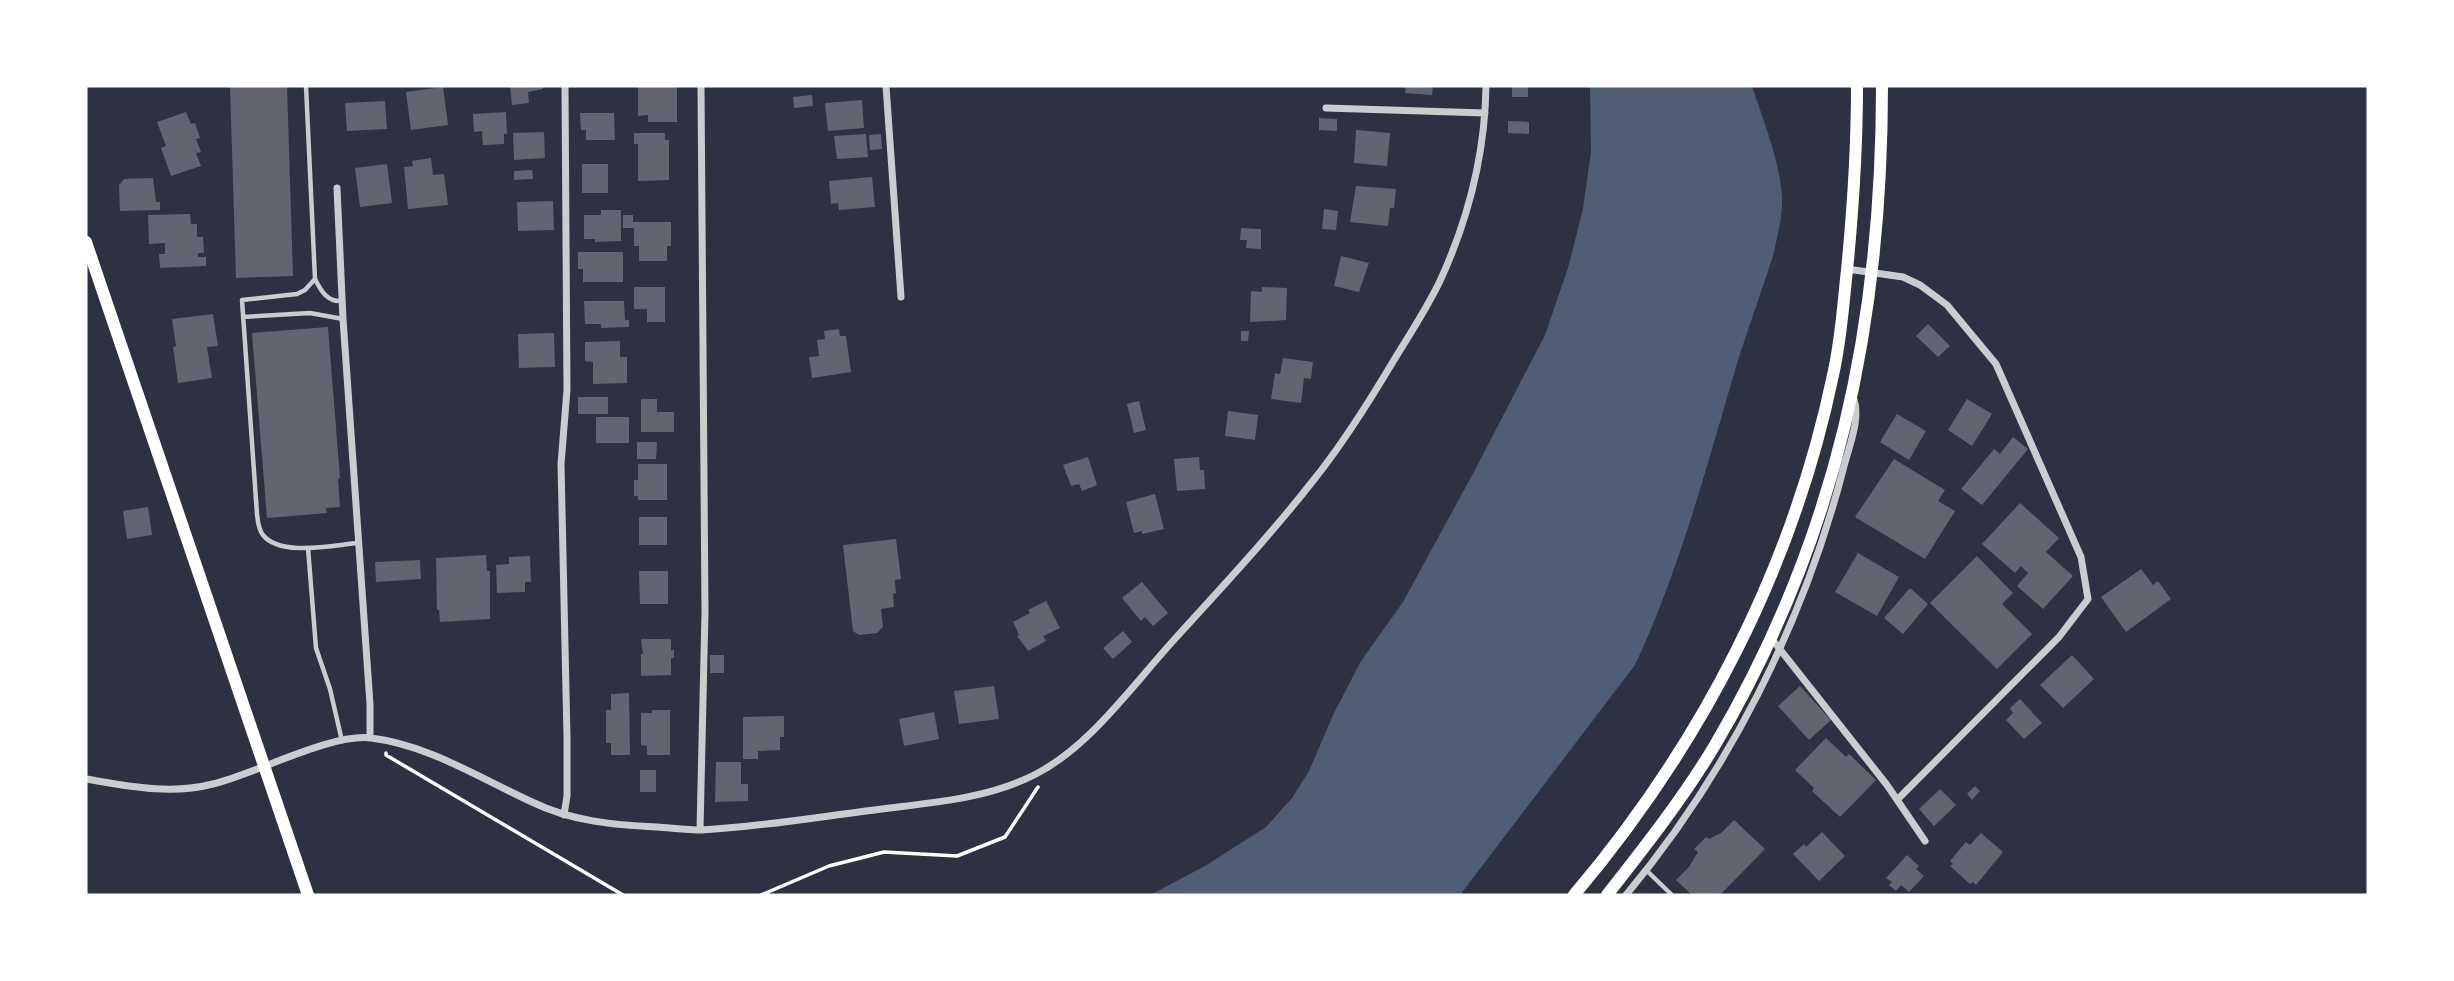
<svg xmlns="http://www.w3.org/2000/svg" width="2454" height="981" viewBox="0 0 2454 981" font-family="Inter,sans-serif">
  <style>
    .water { fill: #4f5d75 }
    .building { fill: #626471 }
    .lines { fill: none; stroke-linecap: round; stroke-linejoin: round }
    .path { stroke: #fff; stroke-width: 3.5 }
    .service { stroke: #caccd0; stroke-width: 4.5 }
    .minor { stroke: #caccd0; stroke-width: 7 }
    .primary { stroke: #fff; stroke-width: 12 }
  </style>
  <rect width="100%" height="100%" fill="#2d3142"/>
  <path class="water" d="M1590,86H1752C1763,120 1780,161 1782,197C1783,216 1777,237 1773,256C1762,290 1750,323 1739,357C1708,461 1681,567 1635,665L1460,895H1150L1205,866L1266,827L1292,798L1309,771L1334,713L1361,661L1403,602L1476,468L1545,335L1568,268L1583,209L1591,152Z"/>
  <path class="building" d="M230,86H287L293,276L236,278Z
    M510,86H543V89L528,92L529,103L512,105Z
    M638,86H677V122H648V115L638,116Z
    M1406,86H1433L1432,95L1405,93Z
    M1512,86H1528V97H1512Z
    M443,87L448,125L411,130L406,92Z
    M812,95L813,106L794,108L793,97Z
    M862,100L864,128L828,131L825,103Z
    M385,101L387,129L347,131L345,103Z
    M186,112L191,124L195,123L200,138L196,139L201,152L196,153L201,166L171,176L161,148L166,146L157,122Z
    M506,112L507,134H504V144L483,145L482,131L474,132L473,114Z
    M580,113H614L615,140H586V130H581Z
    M1319,118L1337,119V131L1319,130Z
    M1508,121L1529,122V134L1508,133Z
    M1356,130L1390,133L1387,166L1354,163Z
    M544,132L545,158L514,160L513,133Z
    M634,133H665V140H669V180L638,181V144H634Z
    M866,134L868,157L837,159L834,136Z
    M881,134L882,149L870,150L869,135Z
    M431,158L433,175L444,174L448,205L408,209L404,167L413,166L412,161Z
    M387,164L392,203L360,207L355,168Z
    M582,164H608V193H582Z
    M532,170L533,179L514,180V171Z
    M872,177L875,207L839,210L838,203L831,204L829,181Z
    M153,178L156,202H160V210L120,211L119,185L124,179Z
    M1356,186L1396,189L1394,208H1390L1388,226L1350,222Z
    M553,201L554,230L518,231L517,202Z
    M1324,209L1338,211L1336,230L1322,229Z
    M601,210H621V241L595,242V239H584V215H601Z
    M190,214L191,224H197V237H203L204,253H198V257H206V266L160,268L159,254H165V243L149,244L148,215Z
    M623,215H633V222H671V246H667V261H639V246H634V228H623Z
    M1241,228L1261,229V249L1246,248L1247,240H1240Z
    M578,252H623V282H583V269H578Z
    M1341,256L1369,263L1359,292L1334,286Z
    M634,287H665V322H647V309H634Z
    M1262,287L1287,288L1286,320L1250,322L1251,291L1262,292Z
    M584,301H624L625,320H629V327L601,328V324H585Z
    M213,314L218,346L207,347L212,378L178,383L173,347L176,346L172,319Z
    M1928,324L1950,346L1938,357L1916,336Z
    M328,327L340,478L338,479L340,507L326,508L327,513L267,518L252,333Z
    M839,329L840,336H846L851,372L812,378L809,357L819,356L817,340L825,339L824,331Z
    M1241,331H1249L1248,341H1241Z
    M554,333L555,367L519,368L518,334Z
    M620,341V357H627V383L593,384V362L585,361V342Z
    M1283,358L1313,362L1311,379L1304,378L1301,403L1271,399L1275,373L1280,374Z
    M578,397H608V414H578Z
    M641,399H657V412H674V432H641Z
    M1967,399L1992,414L1972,446L1948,430Z
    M1139,401L1146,430L1134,433L1127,404Z
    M1228,411L1258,415L1255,440L1225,436Z
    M1897,414L1926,431L1909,460L1880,442Z
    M596,417H629V443H596Z
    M2013,437L2028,449L1982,505L1961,489L1994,449L2000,454Z
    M637,442H657L656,459H637Z
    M1088,457L1097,485L1082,491L1079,484L1071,486L1063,465Z
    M1199,457L1200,470H1204L1205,489L1177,491L1174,459Z
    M1894,459L1945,490L1938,501L1955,511L1925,559L1855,517Z
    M638,464H667V500H638V496H634V480H638Z
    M1155,494L1164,529L1142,534V531L1134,533L1126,502Z
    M2020,503L2059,538L2046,552L2073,576L2043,609L2017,586L2028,573L2021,566L2015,573L1982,544Z
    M148,507L152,535L127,539L123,511Z
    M639,517H667V545H639Z
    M896,539L901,579L895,580L896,593L893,594L894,607L881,609L883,627L877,633L859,635L853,631L843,545Z
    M1858,553L1899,577L1877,616L1835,592Z
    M486,555L487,571H490V619L440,622L439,610H437L436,558Z
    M530,556L531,582H525V592L497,593L496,565L509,564V557Z
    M1977,556L2013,593L2002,604L2032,634L1997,669L1930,603Z
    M420,560L421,579L376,582L375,562Z
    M2141,569L2153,585L2158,581L2171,599L2126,632L2101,597Z
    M639,571H668V604H640Z
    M1142,582L1168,613L1153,626L1145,617L1141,621L1122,598Z
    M1910,588L1928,604L1903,634L1884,618Z
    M1046,601L1060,628L1043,636L1046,641L1028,651L1017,636L1019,635L1013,622L1030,613L1028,610Z
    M1123,631L1132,642L1113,659L1103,648Z
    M641,639H671V650H674V658H671V675L641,676V654H643Z
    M710,655H724V673H710Z
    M2072,655L2094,679L2063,708L2040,685Z
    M994,686L999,719L959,724L954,691Z
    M1800,686L1831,720L1809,740L1778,706Z
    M629,693L630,755H611V743H606V710H611V694Z
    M2020,699L2042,723L2024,739L2006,720L2013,713L2010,708Z
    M652,710H670V755H647V746L641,745V713H652Z
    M934,712L939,739L904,746L899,719Z
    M784,716V737H780V750L758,751V759H743V717Z
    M1826,738L1846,757L1849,754L1876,780L1840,817L1812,791L1814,788L1795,770Z
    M716,762H741V784H748V801L715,802Z
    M640,770H656V792H640Z
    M1975,786L1980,791L1972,800L1967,794Z
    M1940,789L1956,805L1934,826L1919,809Z
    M1734,820L1765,849L1720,895H1692L1676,880L1689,867L1698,852L1694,849L1706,837L1709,839L1721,833Z
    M1822,832L1845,856L1819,881L1793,854L1804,844L1806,847Z
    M1981,833L2003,852L1976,885L1973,882L1970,884L1950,866L1953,864L1950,861L1966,842L1970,845Z
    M1907,855L1919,866L1916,869L1924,876L1909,892L1901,885L1896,891L1889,885L1892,882L1886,878Z"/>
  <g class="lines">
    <path class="path" d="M386,753V755L623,895
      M761,895L829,866L884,852L957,856L1005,837L1038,787"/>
    <path class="service" d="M306,86L315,279L305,290L297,294L242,300L257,514C258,521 258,529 263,535C280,557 334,545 358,543
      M315,279C321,291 327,302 342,301
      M243,317L310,313L343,319
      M308,548L316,648L330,689L342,741
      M1646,870L1672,895"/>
    <path class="minor" d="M886,86L901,297
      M1326,108L1485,113
      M337,188L343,319L370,704V738
      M1847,269L1903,277L1920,285L1947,305L1996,364L2081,557L2088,599L2059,637L1897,800
      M1771,638L1887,785L1925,841
      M86,779C128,786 170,795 213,784C255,774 331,733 371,738C429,745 479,778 532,802C571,821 613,825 657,827C672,828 687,830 702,830C757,827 812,818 866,811C923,803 984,801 1036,774C1090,746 1132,686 1173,641C1220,589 1269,537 1312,482C1343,444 1369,402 1394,360C1410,334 1427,308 1440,281C1468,220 1485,153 1486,86
      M564,815L567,796V737L561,464L567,390L565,86
      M700,830L705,612L701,86
      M1626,895C1728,773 1803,624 1843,470C1848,448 1862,418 1853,397"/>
    <path class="primary" d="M86,242L308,895
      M1574,895C1701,745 1793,568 1833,375C1841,341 1843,306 1847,270C1853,209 1857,148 1857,86
      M1607,895C1644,848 1684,797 1715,745C1837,538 1882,324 1882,86"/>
  </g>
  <rect width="2454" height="981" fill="none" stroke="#ffffff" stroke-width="175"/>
</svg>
